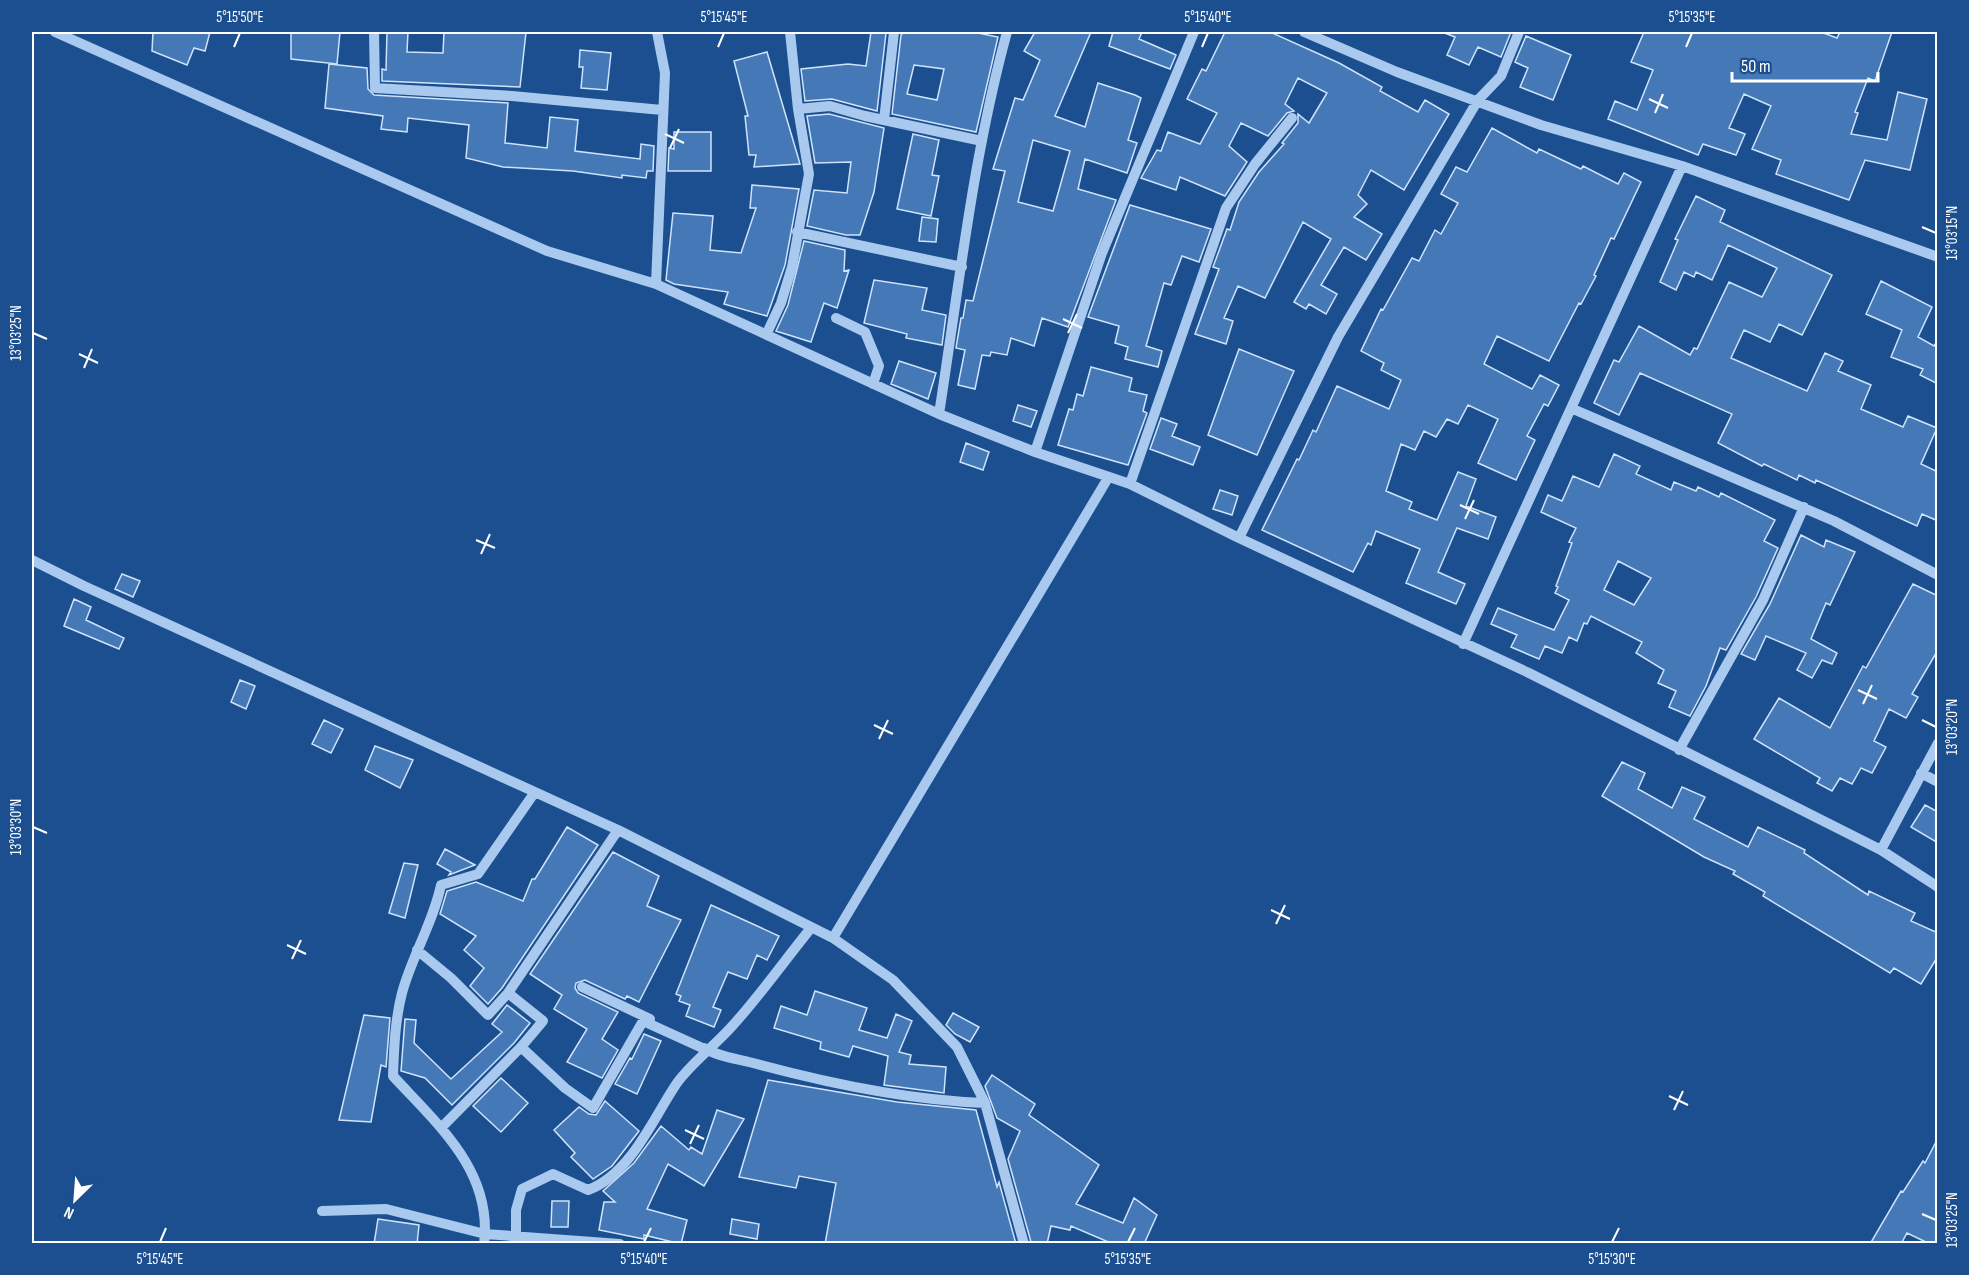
<svg xmlns="http://www.w3.org/2000/svg" width="1969" height="1275" viewBox="0 0 1969 1275" font-family="'Sofia Sans Condensed',sans-serif">
  <style>
    .building { fill: #4478b7; stroke: #cfe3fa; stroke-width: 1.5; fill-rule: evenodd }
    .lines { fill: none; stroke-linecap: round; stroke-linejoin: round }
    .minor { stroke: #a9c9ee; stroke-width: 10 }
    .ticks { fill: none; stroke: #fff; stroke-width: 2 }
    .neatline { fill: none; stroke: #fff; stroke-width: 2 }
    .ticks-label { font-size: 15px; text-anchor: middle; fill: #fff }
  </style>
  <rect width="100%" height="100%" fill="#1b4f8f"/>
  <path class="building" d="M153,32H210L205,51L194,48L187,65L152,51Z
    M291,32H340L337,64L291,59Z
    M387,32H408L407,52L443,53L444,32H526L520,87L382,81V69L386,70Z
    M871,32L886,33L877,111L832,99L805,101L801,69L848,64L866,66Z
    M904,32H973L998,37L976,132L892,114L901,35ZM914,65L944,69L937,100L907,94Z
    M1035,32H1091L1055,116L1085,127L1098,83L1135,95L1141,98L1128,140L1137,143L1127,173L1085,159L1078,189L1116,200L1068,327L1042,318L1034,346L1011,338L1007,355L991,352L990,356L982,355L975,389L958,385L965,350L956,348L961,318H963L966,300L973,301L1005,171L993,169L1015,98L1023,100L1040,60L1024,51ZM1033,140L1070,151L1053,211L1018,202Z
    M1113,32H1142L1139,39L1176,55L1170,69L1109,46Z
    M1225,32H1270L1339,63L1382,87L1380,91L1418,112L1425,100L1449,114L1404,190L1371,170L1358,195L1367,204L1354,217L1382,234L1366,260L1344,247L1321,285L1337,294L1326,314L1309,304L1306,309L1294,302L1331,239L1303,222L1265,298L1238,286L1224,318L1233,321L1226,344L1195,334L1219,269L1213,267L1227,229L1230,230L1239,202L1259,172L1284,144L1282,143L1298,123V114L1309,123L1327,93L1298,78L1285,104L1294,111L1287,113L1268,136L1241,123L1229,146L1247,162L1225,196L1180,177L1176,190L1141,178L1157,150L1161,151L1168,132L1200,144L1217,113L1187,99L1202,69L1206,71Z
    M1442,32H1511L1501,57L1478,47L1469,65L1447,55L1455,37Z
    M1644,32H1821L1837,38L1840,32H1892L1875,81L1868,78L1855,112L1858,113L1851,134L1887,140L1898,92L1927,99L1910,170L1865,160L1849,200L1776,174L1781,160L1752,149L1771,106L1744,94L1729,128L1745,134L1736,155L1703,144L1698,155L1608,119L1615,101L1637,110L1653,70L1631,62Z
    M1526,36L1571,55L1553,100L1520,87L1528,68L1515,62Z
    M580,50L611,53L607,90L581,88L583,67H579Z
    M767,52L798,157L800,164L754,167L756,155H749L745,116H748L734,61Z
    M329,64L367,68L368,89L374,95L508,103L505,143L547,148L550,117L578,120L575,151L640,159L641,144L654,146L653,171H647L646,178L622,175V178L573,171L503,167L466,158L469,125L408,118L407,132L381,129L383,116L325,108Z
    M829,114L884,128L874,192L860,235H846L807,226L814,190L847,193L851,162L815,163L807,116Z
    M1492,128L1537,153L1539,149L1581,169L1583,166L1618,184L1624,173L1641,182L1614,239L1611,238L1594,275L1596,276L1581,304L1579,303L1549,361L1497,336L1484,364L1532,389L1540,375L1559,385L1548,406L1544,404L1527,436L1535,440L1516,480L1478,463L1498,419L1468,405L1458,424L1447,419L1436,437L1424,431L1415,450L1401,444L1386,491L1412,502L1409,509L1437,520L1458,472L1476,479L1466,506L1496,517L1488,539L1457,528L1456,530L1438,572L1465,584L1456,604L1406,583L1420,549L1376,531L1371,545L1368,543L1353,572L1262,530L1297,459L1299,460L1313,430L1316,432L1337,386L1389,409L1401,380L1381,370L1384,363L1361,351L1381,309L1383,310L1412,258L1419,261L1435,230L1441,234L1458,203L1441,194L1456,167L1467,172Z
    M674,132H711V171H668L669,148L674,149Z
    M913,134L939,140L932,175L939,176L931,216L897,209Z
    M752,185L799,189L785,265L767,316L724,304L728,292L674,284L666,280L673,213L713,216L710,250L741,253L756,208H750Z
    M1696,196L1725,210L1720,222L1832,275L1802,335L1779,324L1770,342L1744,330L1731,358L1807,391L1825,353L1843,361L1838,371L1871,385L1861,409L1903,427L1908,416L1937,428L1921,464L1938,472V521L1922,514L1917,526L1816,480L1815,483L1799,475L1797,480L1764,464L1762,466L1718,443L1732,414L1640,373L1619,415L1594,403L1614,360L1619,362L1639,326L1690,355L1694,348L1697,349L1729,282L1762,297L1777,268L1728,245L1712,280L1696,272L1694,277L1684,272L1676,290L1660,282L1678,240L1675,239Z
    M1130,205L1211,229L1199,262L1182,256L1171,285L1164,283L1146,346L1162,351L1158,367L1125,359L1128,347L1115,343L1119,326L1088,317Z
    M922,217L938,219L936,242L919,241Z
    M804,241L845,250L844,271L849,270L837,308L824,303L811,342L776,331L788,305Z
    M874,280L927,288L922,310L946,315L942,345L906,338L907,334L864,323Z
    M1881,281L1932,307L1918,337L1934,346L1938,340V384L1920,375L1923,369L1891,357L1902,330L1866,314Z
    M1239,349L1294,371L1257,455L1208,435Z
    M899,361L936,373L928,399L891,384Z
    M1091,367L1132,378L1129,391L1147,395L1143,411L1147,413L1128,465L1058,445L1069,409L1073,410L1077,394L1083,396Z
    M1018,405L1037,411L1031,427L1013,421Z
    M1161,418L1177,424L1172,436L1200,447L1193,465L1150,449Z
    M966,443L989,452L983,470L960,462Z
    M1614,454L1640,466L1636,474L1671,490L1674,482L1696,491L1698,487L1719,497L1721,493L1775,520L1764,541L1778,548L1756,597L1726,650L1720,648L1706,686L1690,716L1669,707L1676,691L1658,683L1664,670L1636,653L1642,642L1591,616L1587,624L1584,623L1577,641L1569,637L1562,653L1545,646L1539,659L1511,647L1517,635L1491,624L1498,608L1554,630L1569,600L1555,593L1558,587L1556,586L1572,543L1569,542L1576,528L1541,512L1548,495L1562,501L1573,476L1599,487ZM1618,561L1651,578L1634,605L1604,590Z
    M1220,490L1238,496L1232,515L1213,509Z
    M1801,535L1824,547L1826,540L1855,552L1830,605L1826,603L1811,639L1837,653L1832,664L1822,660L1812,678L1797,670L1806,653L1766,636L1755,660L1741,654L1770,604Z
    M122,574L140,581L133,597L115,589Z
    M1913,584L1938,596V650L1912,694L1918,697L1906,718L1889,709L1874,741L1886,747L1872,773L1861,768L1852,784L1840,778L1832,791L1817,783L1820,778L1754,739L1779,698L1830,728L1863,666L1866,668Z
    M74,599L91,607L86,620L124,638L119,649L64,626Z
    M240,680L255,686L246,709L231,702Z
    M324,720L343,729L331,753L312,744Z
    M375,746L413,760L400,788L365,770Z
    M1622,762L1645,773L1638,789L1672,808L1682,787L1705,797L1694,819L1748,847L1758,827L1805,850L1804,853L1868,895L1869,891L1915,913L1911,921L1938,933V956L1921,984L1894,968L1890,973L1763,896L1765,892L1733,874L1735,871L1704,857L1602,796Z
    M1925,805L1938,812V843L1911,827Z
    M567,827L598,845L502,988L488,1004L470,986L484,968L464,950L476,936L440,914L447,891L476,882L523,901L532,879H535Z
    M445,849L475,865L449,875L451,872L437,864Z
    M613,852L659,876L647,906L681,920L639,1002L627,996L625,999L585,980L576,983L575,988L578,993L618,1012L602,1039L618,1050L602,1078L567,1062L587,1029L554,1009L562,995L530,974Z
    M404,863L418,865L405,918L389,913Z
    M711,905L779,936L767,960L757,955L747,979L728,972L713,1007L721,1010L714,1027L686,1016L690,1005L679,1001L681,996L676,994Z
    M815,991L867,1008L859,1030L887,1038L896,1014L912,1021L899,1052L911,1055L909,1064L946,1067L944,1093L884,1085L888,1056L853,1046L849,1057L820,1049L821,1042L774,1028L781,1006L807,1015Z
    M507,1005L530,1023L514,1043L452,1105L425,1078L401,1071L405,1019L416,1020L414,1043L451,1079L502,1032L492,1024Z
    M953,1013L979,1027L970,1042L955,1034L946,1025Z
    M364,1015L390,1018L386,1067L381,1065L371,1122L339,1120Z
    M644,1034L661,1041L637,1094L615,1084L630,1058L632,1059Z
    M992,1075L1035,1104L1029,1115L1099,1165L1076,1204L1123,1223L1134,1198L1157,1215L1144,1244H1113L1071,1226L1070,1230L1051,1226L1047,1244L1031,1242L1008,1159L1020,1131L997,1118L985,1086Z
    M501,1078L528,1103L501,1132L473,1106Z
    M768,1080L897,1102L976,1110L997,1187L999,1182L1016,1244H825L836,1183L799,1176L796,1188L739,1177Z
    M605,1101L639,1131L612,1166L593,1179L571,1157L575,1153L554,1130L579,1107L589,1114L596,1115Z
    M717,1110L744,1119L704,1186L668,1164L647,1209L687,1220L681,1244L644,1235V1239L599,1230L604,1202H615L603,1191L634,1163L661,1126L689,1150L691,1147L702,1154Z
    M1938,1138V1244H1930L1907,1233L1901,1244H1870L1901,1191L1903,1192L1923,1161L1925,1163Z
    M552,1201H569L568,1227H551Z
    M378,1219L419,1225L417,1244H374Z
    M732,1219L759,1224L757,1239L730,1234Z"/>
  <g class="lines">
    <path class="minor" d="M55,32L547,251L656,284L939,414L1035,452L1130,484L1239,538L1529,673L1881,850L1938,887
      M374,32L375,88L512,96L662,110
      M1304,32L1397,72L1541,125L1682,166L1938,257
      M798,109L830,106L865,116L982,141
      M884,120L894,32
      M797,232L962,267
      M656,284L665,73L657,32
      M836,318L865,332L879,366L873,384
      M767,333L781,303L792,267L809,174L798,109L790,32
      M1573,409L1834,521L1938,575
      M939,414C959,286 973,156 1007,32
      M1035,452L1102,253L1194,32
      M1130,484L1226,208L1255,164L1292,118
      M1239,538L1338,337L1478,100L1501,76L1519,32
      M32,560L84,586L618,830L833,938L893,980L957,1047L985,1103L1024,1244
      M1463,644L1682,166
      M1679,750L1763,600L1804,507
      M1921,773L1938,782
      M1881,850L1938,743
      M833,938L1108,478
      M417,950L451,978L488,1015L508,993L543,1021L521,1047L565,1088L593,1108L643,1021L709,1051
      M582,987L650,1019
      M508,993L618,830
      M704,1048C718,1057 740,1059 757,1064C831,1084 907,1100 985,1103
      M441,1128L521,1047
      M322,1211L386,1209L485,1234L620,1244
      M516,1237V1210L522,1189L553,1174L588,1190C631,1174 653,1118 677,1083C692,1062 717,1044 734,1024C761,994 785,960 811,928
      M484,1244C493,1171 438,1125 393,1076C394,1049 395,1020 402,993C412,956 433,923 441,885L478,874L535,792"/>
  </g>
  <path class="ticks" d="M234,47L240,33M718,47L724,33M1202,47L1208,33M1686,47L1692,33M1649,99L1668,108M1655,113L1663,94M665,134L684,143M670,148L679,129M1922,227L1936,233M1063,319L1082,328M33,333L47,339M1068,333L1077,314M79,354L98,363M84,368L92,349M1460,505L1479,514M1465,519L1474,500M476,540L495,548M481,554L490,534M1858,690L1877,699M1863,704L1872,685M1922,720L1936,727M874,725L893,734M879,739L888,720M33,827L47,833M1271,910L1290,919M1276,924L1285,905M287,945L306,954M292,959L301,940M1669,1096L1688,1105M1674,1110L1683,1091M685,1130L704,1139M690,1144L699,1125M1922,1214L1936,1220M160,1242L166,1228M644,1242L651,1228M1128,1242L1135,1228M1612,1242L1619,1228"/>
  <rect width="1969" height="1275" fill="none" stroke="#1b4f8f" stroke-width="66"/>
  <g transform="translate(75 1200) rotate(205)" stroke="#1b4f8f" stroke-width="4.5" paint-order="stroke">
  <path d="M0-4.5L10 22L0 15L-10 22Z" fill="#ffffff"/>
  <text y="-9" font-size="16" font-weight="bold" text-anchor="middle" fill="#ffffff">N</text>
  </g>
  <path d="M1732 72v9h146v-9" fill="none" stroke="#ffffff" stroke-width="3"/>
  <text x="1741" y="72" font-size="18" fill="#ffffff" stroke="#1b4f8f" stroke-width="4.5" paint-order="stroke">50 m</text>
  <rect x="33" y="33" width="1903" height="1209" class="neatline"/>
  <g class="ticks-label">
    <text x="240" y="22">5°15'50"E</text>
    <text x="724" y="22">5°15'45"E</text>
    <text x="1208" y="22">5°15'40"E</text>
    <text x="1692" y="22">5°15'35"E</text>
    <text transform="translate(1952 233) rotate(-90)" y="5">13°03'15"N</text>
    <text transform="translate(16 333) rotate(-90)" y="5">13°03'25"N</text>
    <text transform="translate(1952 727) rotate(-90)" y="5">13°03'20"N</text>
    <text transform="translate(16 827) rotate(-90)" y="5">13°03'30"N</text>
    <text transform="translate(1952 1220) rotate(-90)" y="5">13°03'25"N</text>
    <text x="160" y="1264">5°15'45"E</text>
    <text x="644" y="1264">5°15'40"E</text>
    <text x="1128" y="1264">5°15'35"E</text>
    <text x="1612" y="1264">5°15'30"E</text>
  </g>
</svg>
